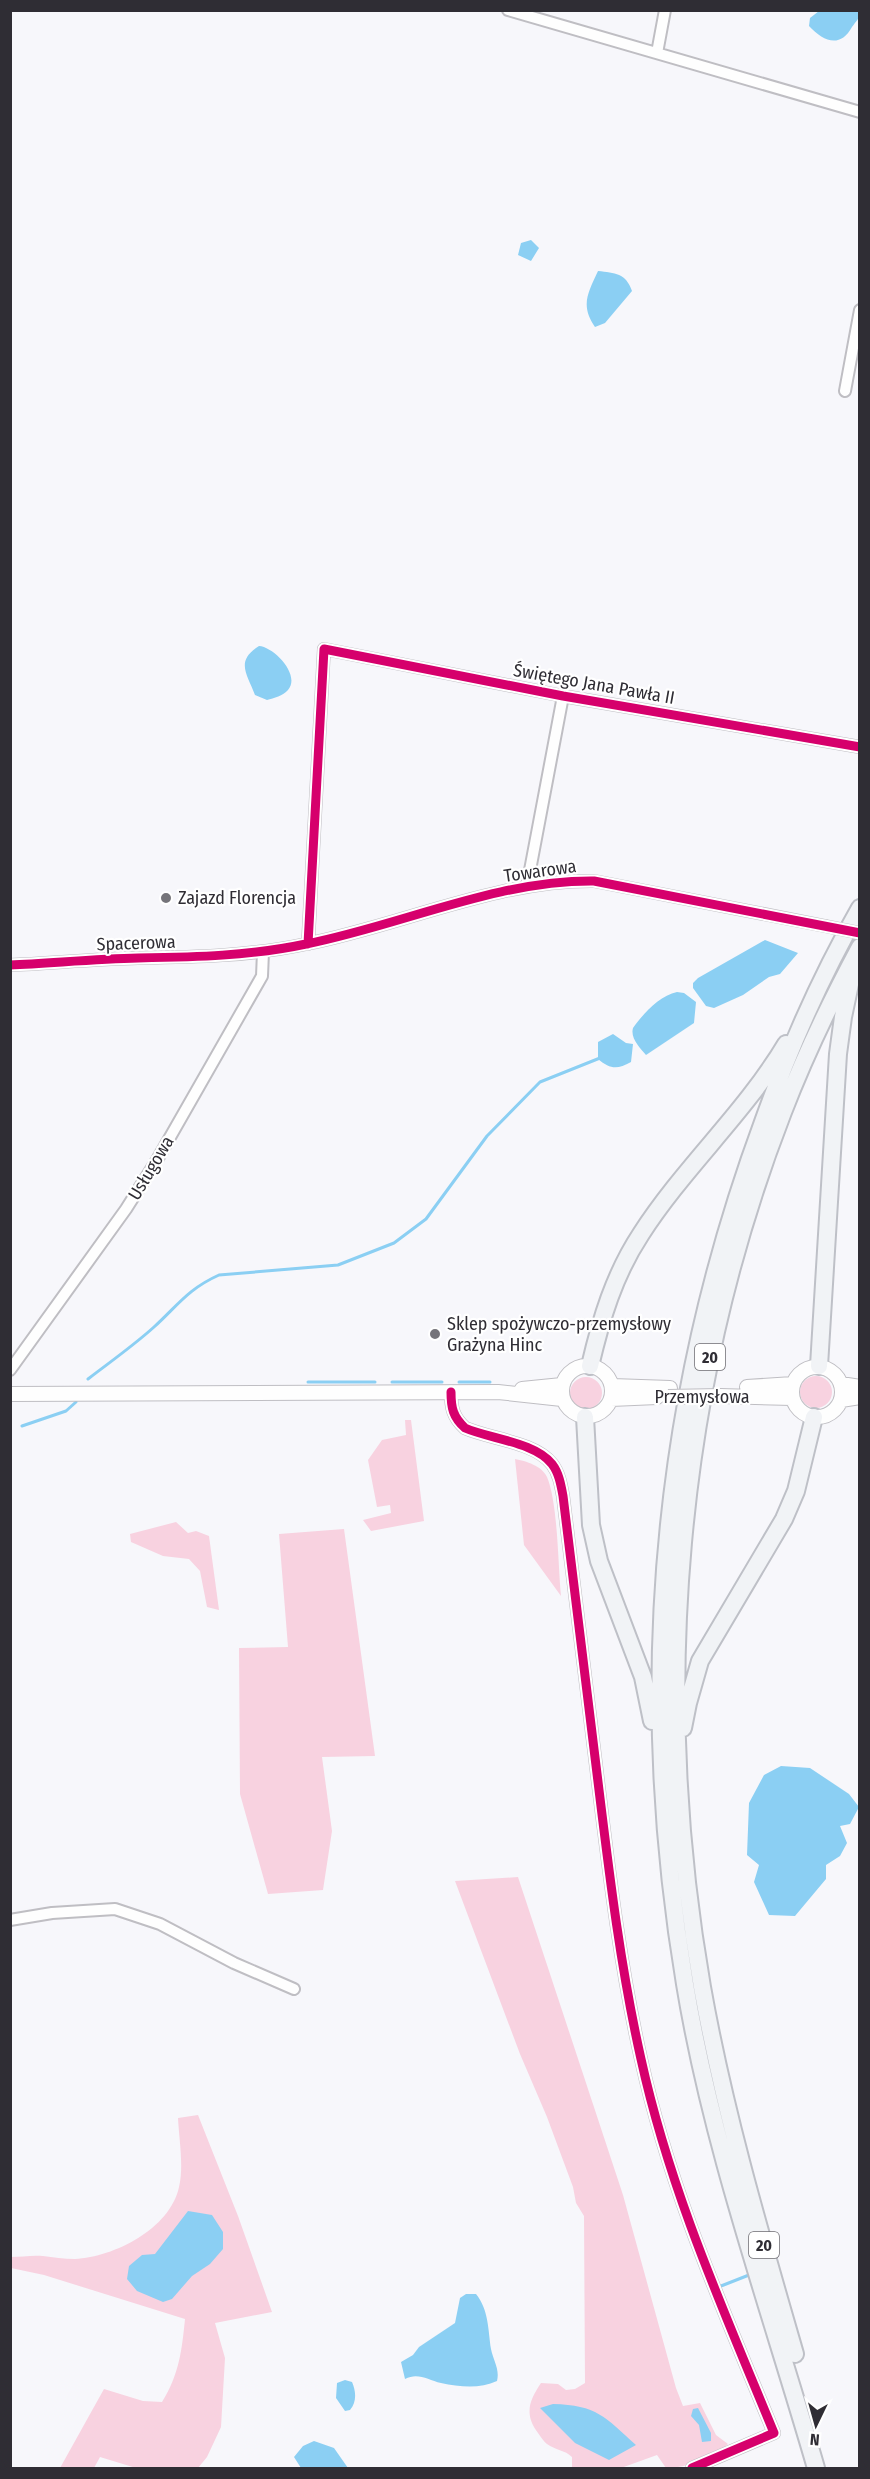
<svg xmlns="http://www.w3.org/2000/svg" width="870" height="2479" viewBox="0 0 870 2479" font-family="'Fira Sans Condensed',sans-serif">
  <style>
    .green { fill: #f8d2e0 }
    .water { fill: #8bcff3 }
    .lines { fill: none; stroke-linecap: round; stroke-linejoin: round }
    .stream { stroke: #8bcff3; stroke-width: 3 }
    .minor-casing { stroke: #bfbec3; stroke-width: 14 }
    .secondary-casing { stroke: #bfbec3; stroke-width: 16 }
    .primary-casing { stroke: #bec0c7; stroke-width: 20 }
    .minor { stroke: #fefefe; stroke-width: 10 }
    .secondary { stroke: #fefefe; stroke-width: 14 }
    .primary { stroke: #f1f3f6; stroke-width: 16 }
    .minor-bridge-casing { stroke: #bfbec3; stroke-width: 14; stroke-linecap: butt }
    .secondary-bridge-casing { stroke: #bfbec3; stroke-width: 16; stroke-linecap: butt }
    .minor-bridge { stroke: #fefefe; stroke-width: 10 }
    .secondary-bridge { stroke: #fefefe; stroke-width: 14 }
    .cycleway-casing { stroke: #fff; stroke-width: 13 }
    .cycleway { stroke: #d6006c; stroke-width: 9 }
    .poi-dot { fill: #75747a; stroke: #fff; stroke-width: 2 }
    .labels { text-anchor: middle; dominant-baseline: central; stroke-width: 4.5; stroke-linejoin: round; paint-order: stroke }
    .shield { fill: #fff; stroke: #6d6c71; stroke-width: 1.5 }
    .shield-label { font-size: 16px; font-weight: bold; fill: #2f2d34 }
    .street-label { font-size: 18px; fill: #2f2d34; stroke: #fff }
    .poi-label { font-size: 18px; fill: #2f2d34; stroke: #fff; text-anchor: start }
  </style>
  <rect width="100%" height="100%" fill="#f7f7fb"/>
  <path class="green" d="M800 1392a16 16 0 1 1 32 0a16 16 0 1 1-32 0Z
    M570 1393a16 16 0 1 1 32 0a16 16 0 1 1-32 0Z
    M405,1420H411L424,1521L371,1531L363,1520L391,1513L390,1505L377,1507L368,1460L382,1440L406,1435Z
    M515,1459C526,1461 542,1466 547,1477C558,1503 558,1566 561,1596L524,1545Z
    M176,1522L188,1533L196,1531L209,1536L219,1610L207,1607L200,1571L189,1559L163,1556L131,1542L130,1534Z
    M344,1529L375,1756L322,1757L332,1831L323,1890L268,1894L240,1794L239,1648L288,1647L279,1534Z
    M518,1877L623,2195L676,2388L683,2406L700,2403L716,2435L728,2444C714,2458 686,2468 666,2468L657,2455L621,2468H572V2457C565,2450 555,2450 547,2444C544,2442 541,2437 538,2433C524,2414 529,2401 541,2383L558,2384L566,2390L575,2389L585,2383L584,2216L576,2203L573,2187L547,2117L520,2054L455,1881Z
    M198,2115L238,2216L272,2312L215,2323L225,2358L221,2427L207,2457L198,2468H136L100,2457L94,2468H60L104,2389L143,2401L162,2402C179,2375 182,2350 185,2319L44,2275L11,2268V2257C21,2257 32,2255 43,2256C53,2257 64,2259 75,2259C114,2257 170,2229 179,2187C184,2166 179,2139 178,2118Z"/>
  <path class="water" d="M819,11H859C860,19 857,20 852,27C840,49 823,41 809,26L810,18Z
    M531,240L539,248L531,261L518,255L521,243Z
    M598,271C615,273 626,273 632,291L605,323L595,327C580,305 588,293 598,271Z
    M259,646C274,647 301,675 288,690C283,696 274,698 267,700L255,695C247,674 235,661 259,646Z
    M765,940L798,953L780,974L769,977L743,995L714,1008L706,1006L693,988V983L698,978Z
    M677,992L684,993L696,1002L694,1023L646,1055C640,1048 630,1038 633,1028C643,1014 659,996 677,992Z
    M613,1034L626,1043L633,1044L631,1062C617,1070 610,1069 598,1059V1042Z
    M781,1766L810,1768L849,1794L859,1807L850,1824L840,1826L847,1843L840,1856L826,1865V1879L795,1916L769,1915L754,1882L759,1865L747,1855L749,1803L764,1775Z
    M188,2211L212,2215L223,2232V2249L210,2264L192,2276L172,2299L163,2302L137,2291L127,2279L129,2266L142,2255L155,2254Z
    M466,2294H476C489,2310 488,2330 491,2349C493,2360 500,2369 497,2381C480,2389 460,2387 441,2383C428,2380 418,2372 405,2379L401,2362L413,2355L419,2347L455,2323L460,2298Z
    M345,2380L352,2382C356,2391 357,2402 350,2410L345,2411L336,2398L337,2383Z
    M553,2404C597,2405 605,2417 636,2445L609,2460L575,2443L540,2408Z
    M698,2408L711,2433V2441L702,2442L699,2425L691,2416L693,2409Z
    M314,2441L334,2448L348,2468H301L294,2457L303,2446Z"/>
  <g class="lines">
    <path class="stream" d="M88,1379C110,1362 133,1346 154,1327C178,1305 188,1289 219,1275L338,1265L394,1243L426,1219L487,1136L540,1082L600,1058
      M308,1382H375
      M392,1382H442
      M459,1382H490
      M22,1426L66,1411L76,1402
      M721,2286L749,2275"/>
    <g class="minor-casing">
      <path id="minor" d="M508,10L860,112
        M657,53L665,10
        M845,391L860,310
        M527,886L563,696
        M308,944L324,649L563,696L860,747
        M10,965C53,963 96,959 138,958C195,957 250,956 306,944C402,925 496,880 594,881L825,926
        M10,1370L126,1209L157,1160L262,976L263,952
        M451,1392C451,1408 453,1417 465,1428C490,1439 535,1442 552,1464C559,1473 561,1485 563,1496C575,1594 587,1692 599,1790C610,1880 621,1970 641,2059C670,2191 723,2309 774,2433L692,2468
        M10,1920L52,1913L115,1909L160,1924L234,1963L294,1989"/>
    </g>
    <g class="secondary-casing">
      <path id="secondary" d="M562 1391a25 25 0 1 1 50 0a25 25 0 1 1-50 0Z
        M792 1392a25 25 0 1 1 50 0a25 25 0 1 1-50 0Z
        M841,1384L860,1387
        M612,1386L670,1388
        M747,1387L793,1384
        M522,1389L562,1385
        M10,1394L498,1392L562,1399
        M720,1396L792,1398
        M611,1399L657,1397
        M841,1400L860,1397"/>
    </g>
    <g class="primary-casing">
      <path id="primary" d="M590,1366C601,1319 614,1275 641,1234C684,1167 745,1113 786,1044
        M819,1366L838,1054L843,1017L853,970
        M585,1417L591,1525L599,1561L643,1677L652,1721
        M683,1728L688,1703L700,1661L784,1519L796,1491L814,1417
        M795,2354C760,2233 724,2111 702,1987C651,1694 675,1390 783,1112C805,1055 831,1001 860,947
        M816,2468C770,2309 712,2148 685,1984C636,1691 660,1401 763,1122C789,1049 821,976 860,908"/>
    </g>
    <use href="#minor" class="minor"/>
    <use href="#secondary" class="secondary"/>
    <use href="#primary" class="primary"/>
    <g class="minor-bridge-casing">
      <path id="minor-bridge" d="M825,926L860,933"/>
    </g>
    <g class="secondary-bridge-casing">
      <path id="secondary-bridge" d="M668,1397L720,1396"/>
    </g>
    <use href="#minor-bridge" class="minor-bridge"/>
    <use href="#secondary-bridge" class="secondary-bridge"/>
    <g class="cycleway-casing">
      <path id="cycleway" d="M308,944L324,649L563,696L860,747
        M10,965C53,963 96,959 138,958C195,957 250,956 306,944C402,925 496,880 594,881L860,933
        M451,1392C451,1408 453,1417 465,1428C490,1439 535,1442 552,1464C559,1473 561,1485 563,1496C575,1594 587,1692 599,1790C610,1880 621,1970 641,2059C670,2191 723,2309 774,2433L692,2468"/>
    </g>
    <use href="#cycleway" class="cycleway"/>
  </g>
  <g class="poi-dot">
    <circle cx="166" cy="898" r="6"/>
    <circle cx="435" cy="1334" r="6"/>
  </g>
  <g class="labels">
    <g class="shield">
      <rect x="695" y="1344" width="30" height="26" rx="4.5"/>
      <rect x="749" y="2232" width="30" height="26" rx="4.5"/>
    </g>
    <g class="shield-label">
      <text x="710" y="1357">20</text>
      <text x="764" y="2245">20</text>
    </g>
    <g class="street-label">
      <text transform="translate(594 684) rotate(10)">Świętego Jana Pawła II</text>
      <text transform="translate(540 871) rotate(-8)">Towarowa</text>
      <text transform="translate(136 943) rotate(-2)">Spacerowa</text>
      <text transform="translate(151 1168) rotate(-59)">Usługowa</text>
      <text x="702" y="1397">Przemysłowa</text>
    </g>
    <g class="poi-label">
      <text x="178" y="898">Zajazd Florencja</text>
      <text x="447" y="1324">Sklep spożywczo-przemysłowy<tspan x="447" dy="21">Grażyna Hinc</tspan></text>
    </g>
  </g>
  <rect width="870" height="2479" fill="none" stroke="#2f2d34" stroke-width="24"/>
  <g transform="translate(816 2425) rotate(185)" stroke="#ffffff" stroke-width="4.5" paint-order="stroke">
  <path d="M0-4.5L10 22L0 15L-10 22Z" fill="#2f2d34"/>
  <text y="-9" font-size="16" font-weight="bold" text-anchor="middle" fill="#2f2d34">N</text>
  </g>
</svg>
